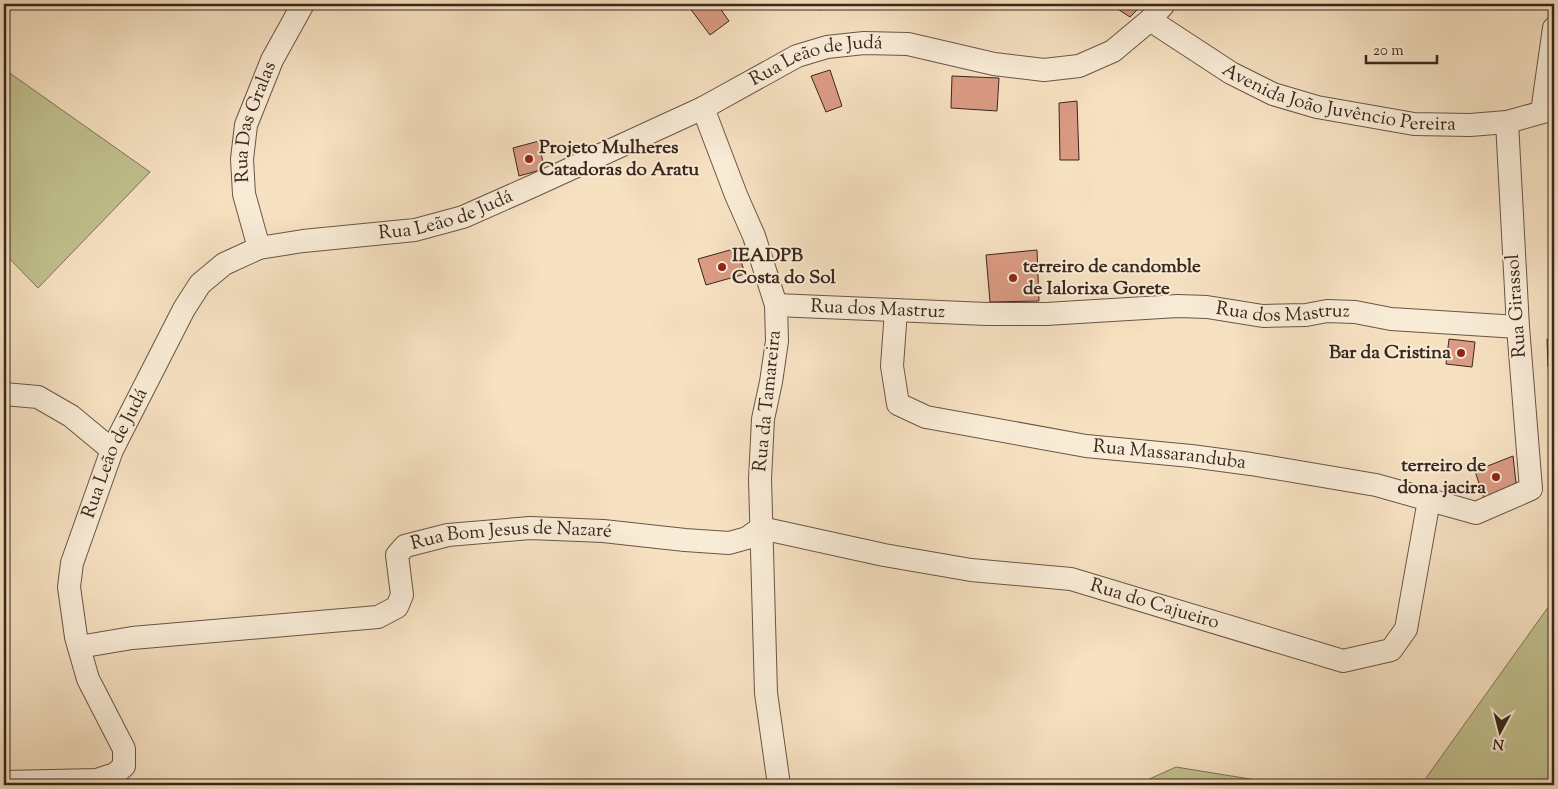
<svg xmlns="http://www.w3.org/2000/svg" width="1558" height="789" viewBox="0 0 1558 789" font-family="'Sorts Mill Goudy',serif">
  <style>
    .green { fill: #c1c18f; stroke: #7e7456 }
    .building { fill: #db9b84; stroke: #3b261d }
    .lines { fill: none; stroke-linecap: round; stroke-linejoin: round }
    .minor-casing { stroke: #6a5546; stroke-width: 24 }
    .minor { stroke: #f9ecd7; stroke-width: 22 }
    .poi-dot { fill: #8f2418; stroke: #f9ecd7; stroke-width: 2 }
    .labels { text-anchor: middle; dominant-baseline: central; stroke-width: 4; stroke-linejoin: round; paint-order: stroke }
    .street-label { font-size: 19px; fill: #3b261d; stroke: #f9ecd7 }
    .poi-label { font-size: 19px; font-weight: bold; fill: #3b261d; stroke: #f9ecd7; text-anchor: start }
  </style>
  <rect width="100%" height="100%" fill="#f6e1c1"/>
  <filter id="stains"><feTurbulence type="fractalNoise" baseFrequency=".004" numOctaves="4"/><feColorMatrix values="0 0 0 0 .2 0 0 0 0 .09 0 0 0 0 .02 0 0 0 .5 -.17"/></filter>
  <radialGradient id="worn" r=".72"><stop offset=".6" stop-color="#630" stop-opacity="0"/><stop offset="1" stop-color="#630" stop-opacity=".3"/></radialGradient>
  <path class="green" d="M4,69L150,172L38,288L4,253Z
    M1554,599V785H1421Z
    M1176,767L1287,785H1136Z"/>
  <path class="building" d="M694,4H717L729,21L710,35L689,7Z
    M818,4H838L820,10Z
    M1110,4H1143L1130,17Z
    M830,70L842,106L826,112L811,76Z
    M952,76L999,78L997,111L951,108Z
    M1077,101L1079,160H1060L1059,103Z
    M539,141L544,169L519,176L513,148Z
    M737,248L745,274L706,285L698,259Z
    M1037,250L1039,301L990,302L986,255Z
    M1449,339L1475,342L1472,367L1446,364Z
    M1547,339H1554V367H1548Z
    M1513,456L1516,483L1484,499L1475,471Z"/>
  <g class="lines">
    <g class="minor-casing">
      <g id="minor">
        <path id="s1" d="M1150,20L1231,73L1273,94L1317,107L1414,124L1470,125L1507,122L1554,109"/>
        <path d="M703,108L736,195L754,236L776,305L777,341L771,382L763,419L760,479L766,693L779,785"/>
        <path d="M1542,112L1554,28"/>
        <path id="s2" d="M259,248L244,194L242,159L246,125L272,60L303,4"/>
        <path id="s3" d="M776,305L987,314H1046L1178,306L1207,307L1263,316L1306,315L1327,311L1355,312L1391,319L1518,327"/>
        <path id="s4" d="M896,310L892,366L898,404L926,417L1086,446L1191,456L1251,464L1376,485L1476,513L1531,489L1518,327L1507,122"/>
        <path d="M4,394L38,397L71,416L112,450"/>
        <path id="s5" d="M761,528L884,555L971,570L1071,579L1343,661L1391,650L1406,629L1429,500"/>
        <path id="s6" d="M79,647L132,638L378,617L397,607L402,595L397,555L405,546L448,535L530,528L603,531L685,540L729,543L747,538L761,528"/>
        <path id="s7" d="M4,782L97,780L115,774L124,766V749L88,679L76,637L69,587L72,563L112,450L184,309L200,284L224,264L259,248L303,241L415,230L463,217L533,186L703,108L797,56L827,47L864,43L908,44L994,64L1044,70L1079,66L1113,51L1150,20L1164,4"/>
      </g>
    </g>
    <use href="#minor" class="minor"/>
  </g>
  <g class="poi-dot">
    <circle cx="529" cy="159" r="5"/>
    <circle cx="722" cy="267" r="5"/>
    <circle cx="1013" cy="278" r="5"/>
    <circle cx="1461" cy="353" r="5"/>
    <circle cx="1496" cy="477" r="5"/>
  </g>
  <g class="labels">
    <g class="street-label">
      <text stroke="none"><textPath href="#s7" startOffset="1311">Rua Leão de Judá</textPath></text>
      <text stroke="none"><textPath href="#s1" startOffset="209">Avenida João Juvêncio Pereira</textPath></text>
      <text stroke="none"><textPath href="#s2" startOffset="130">Rua Das Gralas</textPath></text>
      <text stroke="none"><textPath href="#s7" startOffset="906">Rua Leão de Judá</textPath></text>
      <text transform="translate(1517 306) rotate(-94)">Rua Girassol</text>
      <text stroke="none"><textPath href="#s3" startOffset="102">Rua dos Mastruz</textPath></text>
      <text stroke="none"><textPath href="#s3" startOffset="508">Rua dos Mastruz</textPath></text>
      <text transform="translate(768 401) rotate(-84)">Rua da Tamareira</text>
      <text stroke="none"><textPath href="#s7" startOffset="456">Rua Leão de Judá</textPath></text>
      <text stroke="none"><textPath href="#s4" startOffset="372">Rua Massaranduba</textPath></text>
      <text stroke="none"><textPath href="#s6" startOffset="495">Rua Bom Jesus de Nazaré</textPath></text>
      <text stroke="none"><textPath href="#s5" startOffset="402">Rua do Cajueiro</textPath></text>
    </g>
    <g class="poi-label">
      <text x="539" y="148">Projeto Mulheres<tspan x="539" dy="22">Catadoras do Aratu</tspan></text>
      <text x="732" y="256">IEADPB<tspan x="732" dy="22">Costa do Sol</tspan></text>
      <text x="1023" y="267">terreiro de candomble<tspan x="1023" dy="22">de Ialorixa Gorete</tspan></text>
      <text x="1451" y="353" text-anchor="end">Bar da Cristina</text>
      <text x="1486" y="466" text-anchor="end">terreiro de<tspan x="1486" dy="22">dona jacira</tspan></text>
    </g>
  </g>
  <rect width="1558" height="789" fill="none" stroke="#f6e1c1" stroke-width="20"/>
  <rect x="5" y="5" width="1548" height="779" fill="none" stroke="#3b261d" stroke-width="2.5"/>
  <rect x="10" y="10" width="1538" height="769" fill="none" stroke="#3b261d"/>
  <g transform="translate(1500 732) rotate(187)" stroke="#f9ecd7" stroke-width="4" paint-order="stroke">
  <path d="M0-4L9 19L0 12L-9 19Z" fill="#3b261d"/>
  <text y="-8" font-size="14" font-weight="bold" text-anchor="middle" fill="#3b261d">N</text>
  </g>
  <path d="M1366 55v8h71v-8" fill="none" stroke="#3b261d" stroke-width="2.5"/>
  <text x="1373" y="55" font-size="15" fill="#3b261d" stroke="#f9ecd7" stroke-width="4" paint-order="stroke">20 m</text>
  <rect width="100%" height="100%" filter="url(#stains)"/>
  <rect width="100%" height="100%" fill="url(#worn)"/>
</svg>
